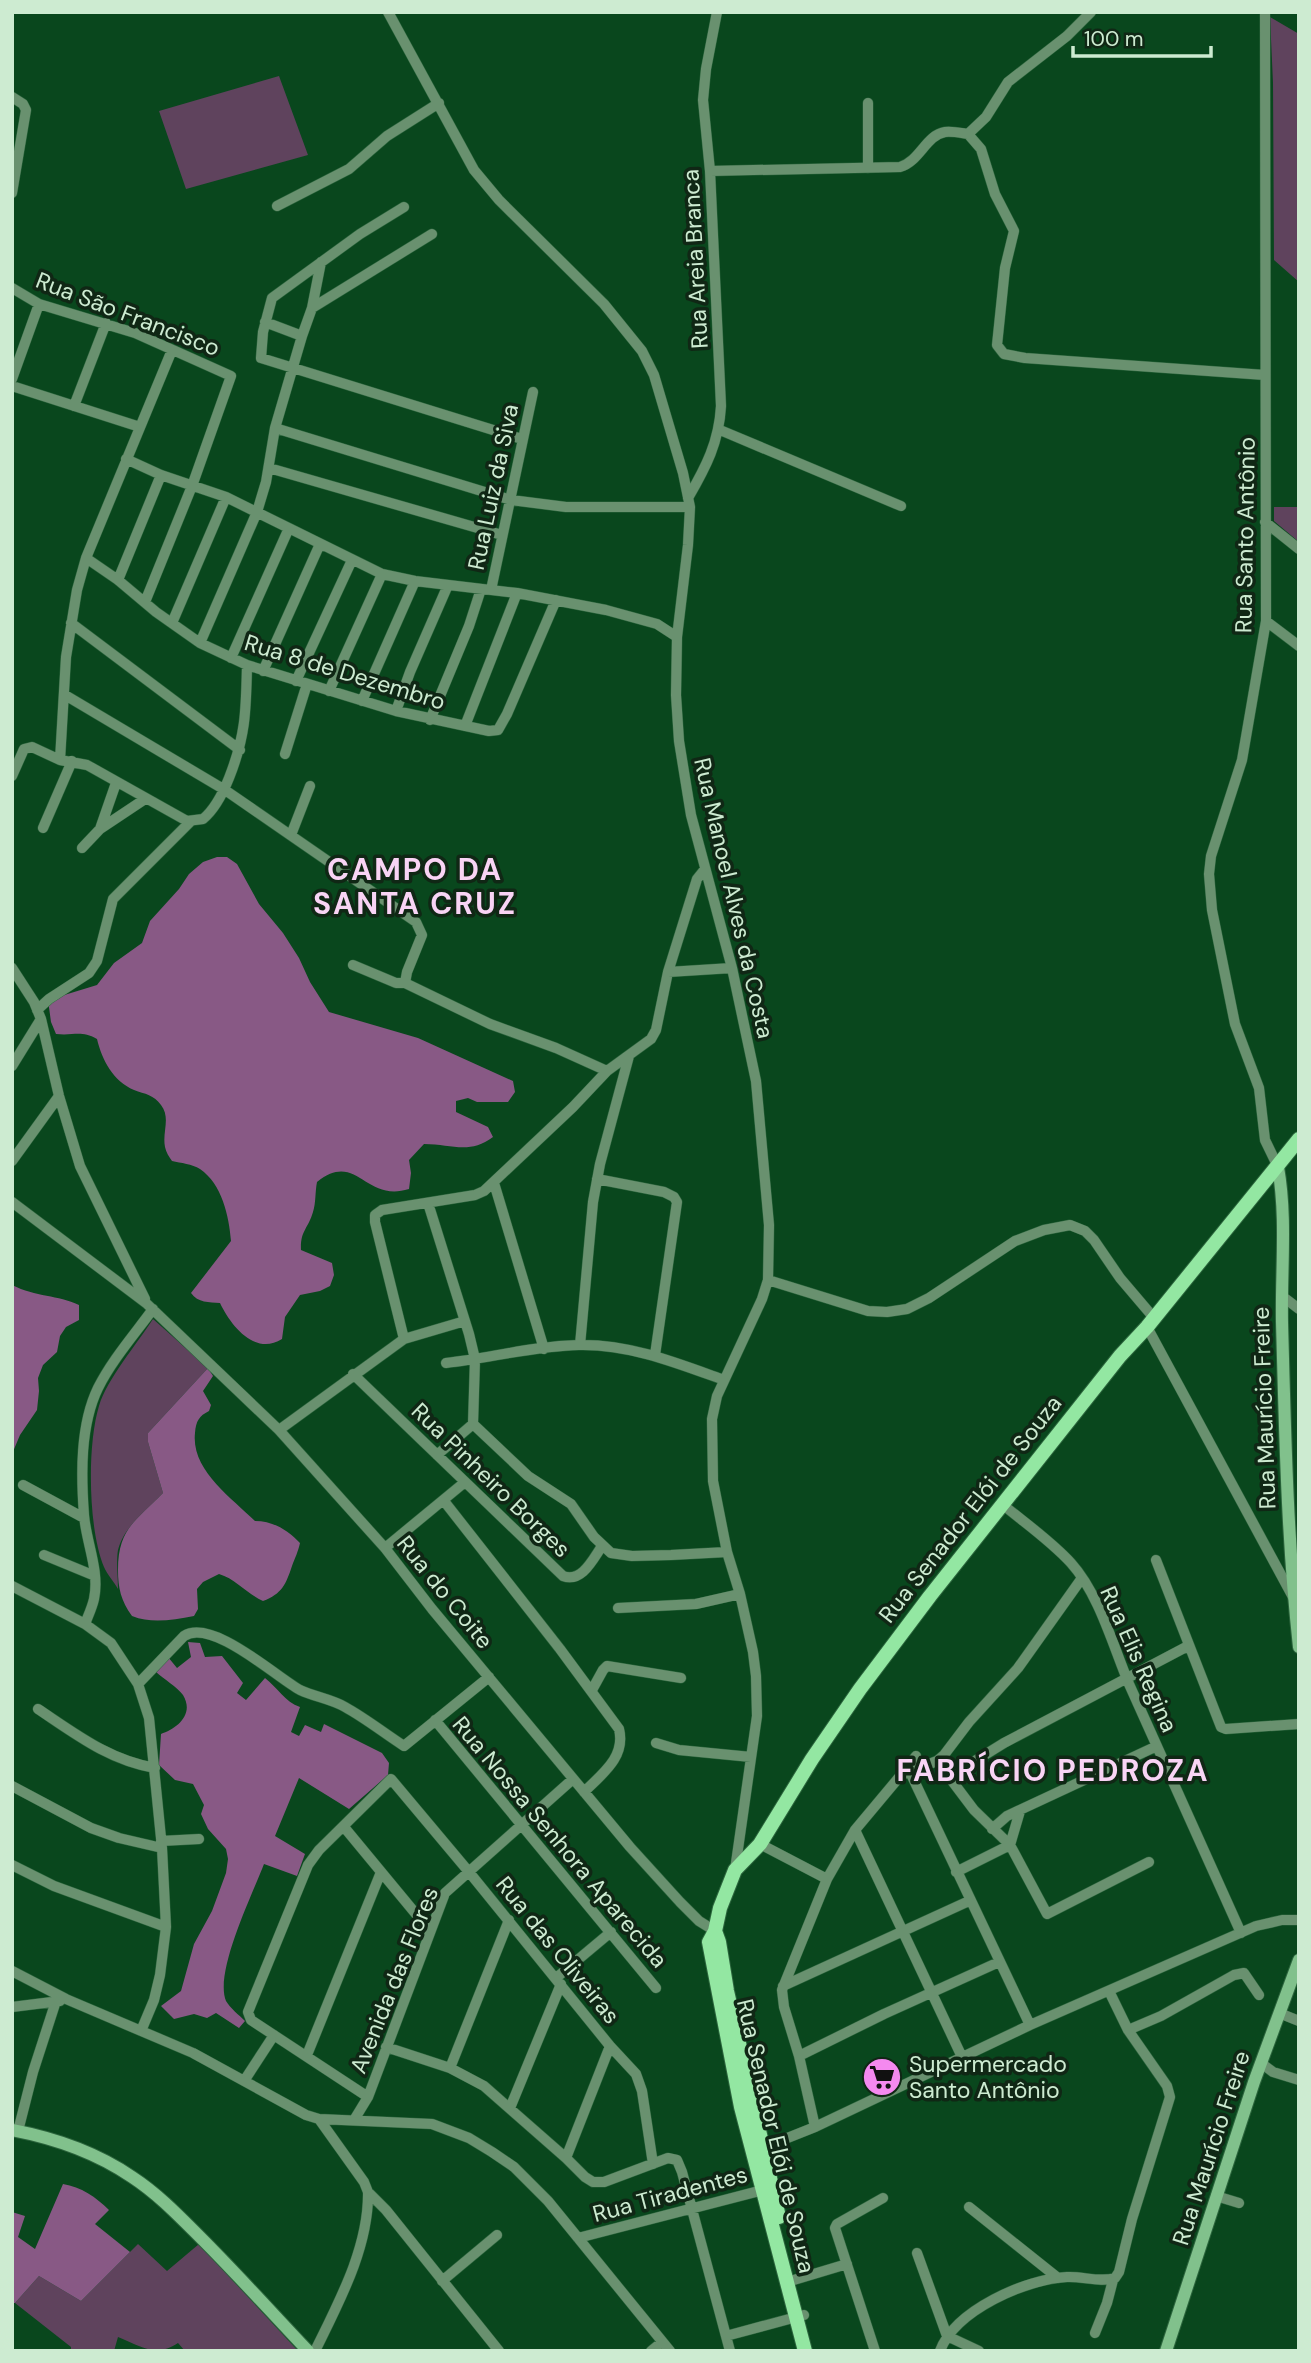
<svg xmlns="http://www.w3.org/2000/svg" width="1311" height="2363" viewBox="0 0 1311 2363" font-family="'DM Sans',sans-serif">
  <style>
    .green { fill: #5f435d }
    .forest { fill: #885985 }
    .lines { fill: none; stroke-linecap: round; stroke-linejoin: round }
    .street-casing { stroke: #2c653d; stroke-width: 11 }
    .secondary-casing { stroke: #2c653d; stroke-width: 14 }
    .primary-casing { stroke: #2c653d; stroke-width: 16 }
    .street { stroke: #69916f; stroke-width: 10 }
    .secondary { stroke: #81c18c; stroke-width: 12 }
    .primary { stroke: #93e7a2; stroke-width: 14 }
    .labels { text-anchor: middle; dominant-baseline: central; stroke-width: 7; stroke-linejoin: round; paint-order: stroke }
    .street-label { font-size: 23px; fill: #cdebd1; stroke: #102715 }
    .poi-label { font-size: 23px; fill: #cdebd1; stroke: #102715; text-anchor: start }
    .district-label { font-size: 30px; font-weight: bold; letter-spacing: 2px; fill: #f9d4f5; stroke: #102715 }
  </style>
  <rect width="100%" height="100%" fill="#09471d"/>
  <path class="green" d="M1270,17L1299,34V282L1274,260L1273,83Z
    M279,76L308,155L186,189L159,111Z
    M1274,507H1299V542L1274,521Z
    M153,1319L208,1368L148,1433V1442L163,1493C147,1510 124,1526 118,1550C116,1562 118,1577 118,1589C114,1582 107,1574 104,1567C88,1529 87,1445 99,1406C107,1379 137,1344 153,1319Z
    M138,2244L167,2271L199,2244L298,2351H185L178,2343C156,2358 140,2346 118,2337L114,2351H71V2347L15,2303L39,2276L81,2301Z"/>
  <path class="forest" d="M217,857H227L237,864L259,904L283,933L299,958L310,982L329,1012L418,1038L513,1081L515,1092L508,1102H477L468,1098L456,1101V1112L488,1127L493,1137C469,1155 452,1144 424,1144L409,1160L411,1173L409,1189C364,1203 357,1150 317,1182C315,1192 316,1203 313,1212C308,1229 300,1231 301,1250L332,1263L334,1275L330,1286L320,1291L300,1295L285,1317L282,1339C255,1356 231,1326 220,1303C209,1302 198,1303 191,1293L231,1241C229,1216 222,1184 200,1169C192,1164 181,1163 172,1161C169,1157 166,1152 165,1147C162,1132 171,1118 161,1105C154,1095 145,1094 134,1090C113,1081 102,1060 97,1039C81,1030 74,1036 56,1034L51,1022L48,1000L97,985L114,963L142,943L150,921L179,889L189,874L203,862Z
    M12,1285C36,1297 58,1295 79,1305V1320L66,1327L60,1336L57,1352L43,1365L38,1378L39,1391L37,1410L20,1435L12,1454Z
    M208,1368L213,1376L203,1391L211,1405L209,1411C199,1416 196,1421 195,1433C191,1470 231,1497 255,1521C273,1521 288,1530 300,1543C298,1552 295,1558 292,1566C286,1584 282,1594 263,1601C247,1594 236,1579 219,1574L203,1582L197,1589L198,1609L194,1616C172,1620 152,1624 132,1616C121,1601 118,1588 118,1570C118,1528 136,1521 163,1493L148,1442V1433Z
    M188,1642L200,1643L205,1657L222,1656L243,1683L237,1693L246,1700L265,1678C277,1687 285,1702 300,1707L291,1732L299,1736L305,1725L321,1732L324,1724L382,1753L389,1763L388,1775L349,1809L299,1778L275,1836L305,1854L297,1876L264,1864C253,1893 214,1972 226,2001C230,2008 239,2015 245,2021L239,2028L216,2013L207,2018L194,2014L174,2019L161,2006L181,1991L194,1944L212,1911L226,1873L228,1859L226,1849L208,1829L201,1814L204,1805L193,1784L175,1780L159,1765L161,1734C176,1729 195,1715 183,1695C177,1687 164,1679 156,1672L168,1657L177,1668L191,1657Z
    M63,2184C81,2187 96,2197 109,2210L95,2224L130,2252L81,2301L39,2276L15,2303H12V2212L25,2216L18,2237L35,2249Z"/>
  <g class="lines">
    <g class="street-casing">
      <path id="street" d="M388,12L474,170L499,200L604,304L642,351L654,375L683,473L690,507L688,545L677,637L676,695L679,741L691,815L732,968L756,1081L769,1225L768,1280L762,1299L717,1396L712,1419L713,1481L727,1552L740,1594L753,1652L756,1676L757,1716L735,1870
        M1265,12L1266,621L1242,760L1211,856L1209,874L1212,910L1235,1024L1259,1088L1265,1140L1278,1167
        M12,97L23,104L26,110L12,193
        M968,134L986,117L1008,82L1067,36L1091,12
        M868,168V103
        M710,171L900,167C920,161 926,135 945,132C952,131 961,133 968,134L981,149L995,194L1014,231L1005,268L997,345L1004,354L1025,358L1265,375
        M277,206L349,169L387,136L439,103
        M404,207L360,234L272,298L263,332L261,358L522,439
        M12,288L39,304L135,333L231,376L192,486L145,602
        M312,308L321,262
        M265,322L302,336
        M12,379L39,304
        M12,386L140,427
        M74,406L106,323
        M275,428L511,500L566,507H690
        M720,430L901,506
        M126,459L161,475L226,497L382,574L415,581L517,593L606,610L657,624L677,637
        M269,468L502,535
        M688,498C706,467 719,442 721,406L710,171L703,100L706,69L717,12
        M1265,522L1299,549
        M86,558L118,580L156,612L200,643L247,665L396,711L489,731L498,730L507,714L556,600
        M118,580L161,475
        M491,590L533,392
        M1266,621L1299,646
        M71,623L240,750
        M172,623L226,497
        M200,643L257,512L266,482L275,428L302,336L312,308L432,234
        M231,658L289,528
        M263,671L320,544
        M296,681L352,560
        M329,691L382,574
        M65,695L225,790L416,922L422,935L407,972L405,983
        M362,701L415,581
        M396,711L410,672L448,585
        M430,720L469,626L481,589
        M465,726L517,593
        M285,754L307,684
        M60,760L66,657L77,590L86,558L172,350
        M12,776L24,749L32,747L60,760L87,765L187,821L203,819C215,809 223,793 229,778C246,735 246,710 247,665
        M43,828L72,761
        M100,829L116,783
        M291,835L310,786
        M82,848L100,829L145,799
        M353,965L396,983H405
        M12,968L34,1002L41,1019L59,1096L80,1166L145,1299
        M668,972L732,968
        M405,983L490,1024L556,1048L607,1071
        M37,1010L49,999L89,973L97,961L113,899L190,822
        M12,1066L41,1019
        M12,1161L59,1096
        M597,1179L664,1192L674,1197L677,1202L655,1355
        M494,1183L544,1349
        M12,1202L146,1303L279,1430L385,1548L432,1609L630,1847L680,1902L699,1921L715,1931
        M428,1203L469,1334L475,1359L473,1424L437,1455
        M768,1280L868,1311L887,1312L907,1309L929,1298L1015,1241L1044,1230L1070,1225L1085,1231L1094,1240L1120,1278L1154,1318
        M1282,1296L1299,1309
        M1147,1327L1293,1597
        M404,1339L375,1222V1215L382,1210L475,1195L484,1191L573,1107L607,1071L651,1039L656,1030L668,972L697,879L705,869
        M580,1345L593,1202L600,1164L629,1056
        M446,1363C490,1358 534,1346 579,1345C630,1344 677,1363 724,1380
        M353,1374L563,1576C582,1583 593,1559 602,1546
        M473,1424L528,1476L571,1504L594,1537L611,1553L632,1556L671,1555L727,1552
        M279,1430L404,1339L465,1321
        M23,1485L84,1518
        M444,1501L560,1649L619,1729C626,1757 602,1774 584,1792
        M1002,1504C1025,1523 1051,1541 1071,1563C1099,1594 1113,1646 1129,1684C1166,1767 1204,1850 1241,1933
        M385,1548L465,1482
        M44,1555L95,1576
        M1156,1560L1221,1727L1226,1729L1299,1724
        M12,1586L85,1624L111,1643L138,1684L149,1718L162,1848L166,1927L160,1975L154,2000L141,2031
        M618,1608L696,1604L740,1594
        M85,1624C88,1616 92,1608 94,1599C100,1571 86,1542 84,1515C81,1475 80,1425 98,1388C112,1360 134,1335 153,1309
        M138,1684L184,1636C212,1618 275,1676 300,1690C315,1697 331,1699 345,1707C365,1718 384,1733 404,1746L489,1677
        M592,1690L603,1670L607,1666L681,1678
        M38,1709C77,1735 109,1760 155,1768
        M435,1720L656,1988
        M656,1743L679,1750L751,1757
        M937,1761L974,1810L1010,1845L1047,1914L1149,1862
        M910,1772L1030,2025
        M902,1774L916,1756
        M949,1777L1004,1743L1188,1646
        M12,1786L91,1828L119,1838L162,1848
        M344,1827L430,1931
        M992,1829L1007,1816L1157,1746
        M855,1830L962,2057
        M161,1841L199,1839
        M760,1844L827,1879
        M12,1865L54,1886L166,1927
        M956,1872L1010,1845L1020,1811
        M12,1971L66,1999L193,2053L306,2115L319,2119L432,2124L469,2138L492,2152L514,2167L548,2201L670,2351
        M556,1978L611,1932
        M783,1986L969,1901
        M12,2007L60,2001
        M1279,2013L1299,2021
        M1128,2030L1161,2016L1234,1975L1244,1973L1259,1995
        M386,2047L450,2068L484,2086L566,2158L585,2177L593,2182H604L668,2158L677,2160L682,2172L730,2351
        M307,2055L381,1872
        M799,2056L884,2014L999,1962
        M1261,2063L1273,2072L1299,2080
        M450,2068L509,1920
        M244,2081L274,2035
        M368,2097L257,2024L251,2020L248,2012L308,1865L319,1850L391,1779L469,1872L610,2046L636,2074L642,2091L653,2164
        M510,2108L561,1984
        M319,2119L364,2182L368,2192L386,2210L499,2351
        M354,2120L368,2097L445,1893L573,1779
        M815,2127L799,2056L784,2007L782,1990L827,1879L855,1830L901,1775L937,1761L944,1755L969,1722L1018,1668L1082,1578
        M18,2131L33,2072L56,2001
        M760,2149L815,2127L1030,2025L1256,1926L1282,1920H1299
        M566,2158L610,2046
        M1216,2196L1239,2203
        M969,2207L1058,2278
        M578,2238L767,2189
        M917,2253L947,2336L979,2351
        M442,2281L497,2235
        M787,2282L847,2264
        M1095,2333L1107,2303L1113,2280
        M726,2336L804,2315
        M315,2351C339,2302 369,2247 368,2192
        M651,2351L662,2342
        M875,2351L835,2228L837,2224L883,2198
        M940,2351C955,2310 1026,2279 1067,2277C1082,2276 1101,2283 1115,2278L1119,2272L1132,2219L1170,2097L1167,2086L1128,2030L1109,1991"/>
    </g>
    <g class="secondary-casing">
      <path id="secondary" d="M1278,1167C1287,1218 1281,1270 1282,1322C1285,1430 1287,1538 1299,1647
        M12,2130C54,2138 97,2153 132,2177C158,2194 179,2216 200,2237C237,2274 272,2313 308,2351
        M1166,2351L1254,2082L1299,1960"/>
    </g>
    <g class="primary-casing">
      <path id="primary" d="M715,1931L719,1942L727,1991L779,2217
        M805,2351L741,2107L709,1942L715,1931L720,1908L735,1870L760,1844L812,1759L860,1689L930,1596L1120,1356L1147,1327L1299,1139"/>
    </g>
    <use href="#street" class="street"/>
    <use href="#secondary" class="secondary"/>
    <use href="#primary" class="primary"/>
  </g>
  <defs>
    <g id="supermarket-disc" transform="scale(2.0125)"><circle r="9.5" fill="#f489ef" stroke="#102715"/><path d="M-6-5.5h2.5l.6 2H6L4.5 2H-2.5L-4.4-4H-6ZM-1.5 3.2a1.3 1.3 0 1 0 .1 0ZM3 3.2a1.3 1.3 0 1 0 .1 0Z" fill="#111"/></g>
  </defs>
  <g fill-rule="evenodd">
    <use href="#supermarket-disc" x="882" y="2077"/>
  </g>
  <g class="labels">
    <g class="street-label">
      <text transform="translate(695 259) rotate(-93)">Rua Areia Branca</text>
      <text transform="translate(128 314) rotate(21)">Rua São Francisco</text>
      <text transform="translate(493 487) rotate(-78)">Rua Luiz da Siva</text>
      <text transform="translate(1245 535) rotate(-89)">Rua Santo Antônio</text>
      <text transform="translate(345 672) rotate(17)">Rua 8 de Dezembro</text>
      <text transform="translate(734 898) rotate(77)">Rua Manoel Alves da Costa</text>
      <text transform="translate(1264 1408) rotate(-92)">Rua Maurício Freire</text>
      <text transform="translate(491 1480) rotate(44)">Rua Pinheiro Borges</text>
      <text transform="translate(970 1509) rotate(-52)">Rua Senador Elói de Souza</text>
      <text transform="translate(445 1592) rotate(51)">Rua do Coite</text>
      <text transform="translate(1139 1659) rotate(66)">Rua Elis Regina</text>
      <text transform="translate(560 1842) rotate(50)">Rua Nossa Senhora Aparecida</text>
      <text transform="translate(558 1950) rotate(51)">Rua das Oliveiras</text>
      <text transform="translate(394 1980) rotate(-68)">Avenida das Flores</text>
      <text transform="translate(776 2136) rotate(77)">Rua Senador Elói de Souza</text>
      <text transform="translate(1211 2148) rotate(-72)">Rua Maurício Freire</text>
      <text transform="translate(670 2194) rotate(-15)">Rua Tiradentes</text>
    </g>
    <g class="poi-label">
      <text x="909" y="2064">Supermercado<tspan x="909" dy="26">Santo Antônio</tspan></text>
    </g>
    <g class="district-label">
      <text x="415" y="869">CAMPO DA<tspan x="415" dy="34">SANTA CRUZ</tspan></text>
      <text x="1053" y="1770">FABRÍCIO PEDROZA</text>
    </g>
  </g>
  <rect width="1311" height="2363" fill="none" stroke="#cdebd1" stroke-width="28"/>
  <path d="M1073 46v10h138v-10" fill="none" stroke="#cdebd1" stroke-width="3.5"/>
  <text x="1084" y="46" font-size="21" fill="#cdebd1" stroke="#102715" stroke-width="5" paint-order="stroke">100 m</text>
</svg>
